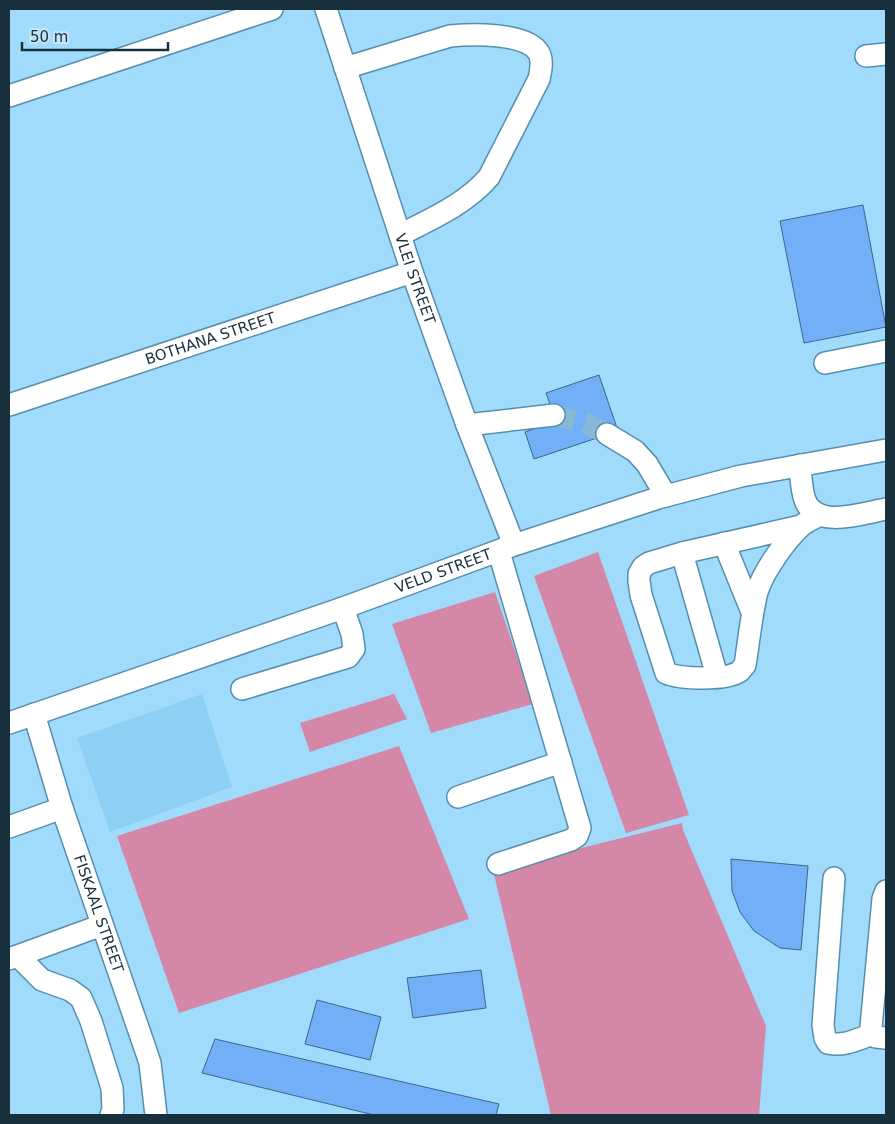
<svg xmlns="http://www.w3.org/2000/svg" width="895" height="1124" viewBox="0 0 895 1124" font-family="'DejaVu Sans',sans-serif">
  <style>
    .built { fill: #8dd0f4 }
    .green { fill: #d587a8 }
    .building { fill: #71aff7; stroke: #42648b }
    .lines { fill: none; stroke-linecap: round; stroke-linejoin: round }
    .minor-tunnel { stroke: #86b9d5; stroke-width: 21; stroke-dasharray: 21 11; stroke-linecap: butt }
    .minor-casing { stroke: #568fad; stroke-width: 24 }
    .minor { stroke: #fff; stroke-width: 21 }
    .labels { text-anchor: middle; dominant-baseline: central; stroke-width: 4; stroke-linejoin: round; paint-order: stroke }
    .street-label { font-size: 15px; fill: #18303c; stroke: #c3e5f8 }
  </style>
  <rect width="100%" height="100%" fill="#a1dbfb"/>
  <path class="built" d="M202,694L232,787L110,832L77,738Z"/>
  <path class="green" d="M598,552L689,815L626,833L534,576Z
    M495,592L533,704L431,733L392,624Z
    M394,694L407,719L310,752L300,723Z
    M399,746L469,919L179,1013L117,836Z
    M682,823L683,830L766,1026L759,1115H551L493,870Z"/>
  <path class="building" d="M863,205L886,327L804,343L780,221Z
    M599,375L618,431L534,459L525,432L556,421L546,393Z
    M731,859L808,866L801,950L780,948L754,931L740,912L732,891Z
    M481,970L486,1008L413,1018L407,978Z
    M317,1000L381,1017L370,1060L305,1044Z
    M215,1039L499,1104L496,1115H374L202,1073Z"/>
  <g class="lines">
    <path class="minor-tunnel" d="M554,415L586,423L607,434"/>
    <g class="minor-casing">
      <g id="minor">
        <path id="s1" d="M326,9L412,272L467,425L514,545"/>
        <path d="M866,56L886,54"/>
        <path d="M345,68L450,36C470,34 527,32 539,53C543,61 541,70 539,79L489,177C466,204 431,219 400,235"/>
        <path d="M9,96L272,9"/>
        <path d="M825,363L886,351"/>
        <path id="s2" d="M9,405L412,272"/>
        <path d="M467,425L554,415"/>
        <path d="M607,434L635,451L647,464L666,496"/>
        <path d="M800,465C801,476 801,489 805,500C816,530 863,513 886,509"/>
        <path d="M801,526L682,553L649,563L643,567L639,574V581L641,595L666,673C680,679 727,681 740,671C740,671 744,666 745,665C749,641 751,616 757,592C763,572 785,541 800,527C805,522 813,519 820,515"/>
        <path d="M724,543L752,612"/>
        <path d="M682,553L717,676"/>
        <path d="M242,689L348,657L354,649L352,634L343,608"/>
        <path id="s3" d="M34,714L62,808L145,1048L150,1063L156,1115"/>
        <path id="s4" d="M9,723L343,608L514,545L658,498L741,476L886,450"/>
        <path d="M458,797L561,762"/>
        <path d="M9,827L62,808"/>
        <path d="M498,864L571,840L577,836L580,828L499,552"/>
        <path d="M834,878L823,1025L825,1038L828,1043C844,1047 858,1039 873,1034"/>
        <path d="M18,956L42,980L70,990L81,998L91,1021L112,1088L113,1109L111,1115"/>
        <path d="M9,959L102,925"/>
        <path d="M885,1038L876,1037L873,1034L871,1027L883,899L886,891"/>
      </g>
    </g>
    <use href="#minor" class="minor"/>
  </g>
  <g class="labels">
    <g class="street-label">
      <text stroke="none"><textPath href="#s1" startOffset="284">VLEI STREET</textPath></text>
      <text stroke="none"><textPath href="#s2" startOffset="212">BOTHANA STREET</textPath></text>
      <text stroke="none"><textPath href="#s4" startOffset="460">VELD STREET</textPath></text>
      <text stroke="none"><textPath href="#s3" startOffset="210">FISKAAL STREET</textPath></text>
    </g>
  </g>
  <rect width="895" height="1124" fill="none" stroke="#18303c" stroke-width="20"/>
  <path d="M22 42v8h146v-8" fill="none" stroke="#18303c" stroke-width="2.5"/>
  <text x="30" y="42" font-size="15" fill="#18303c" stroke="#c3e5f8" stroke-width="4" paint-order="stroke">50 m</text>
</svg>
